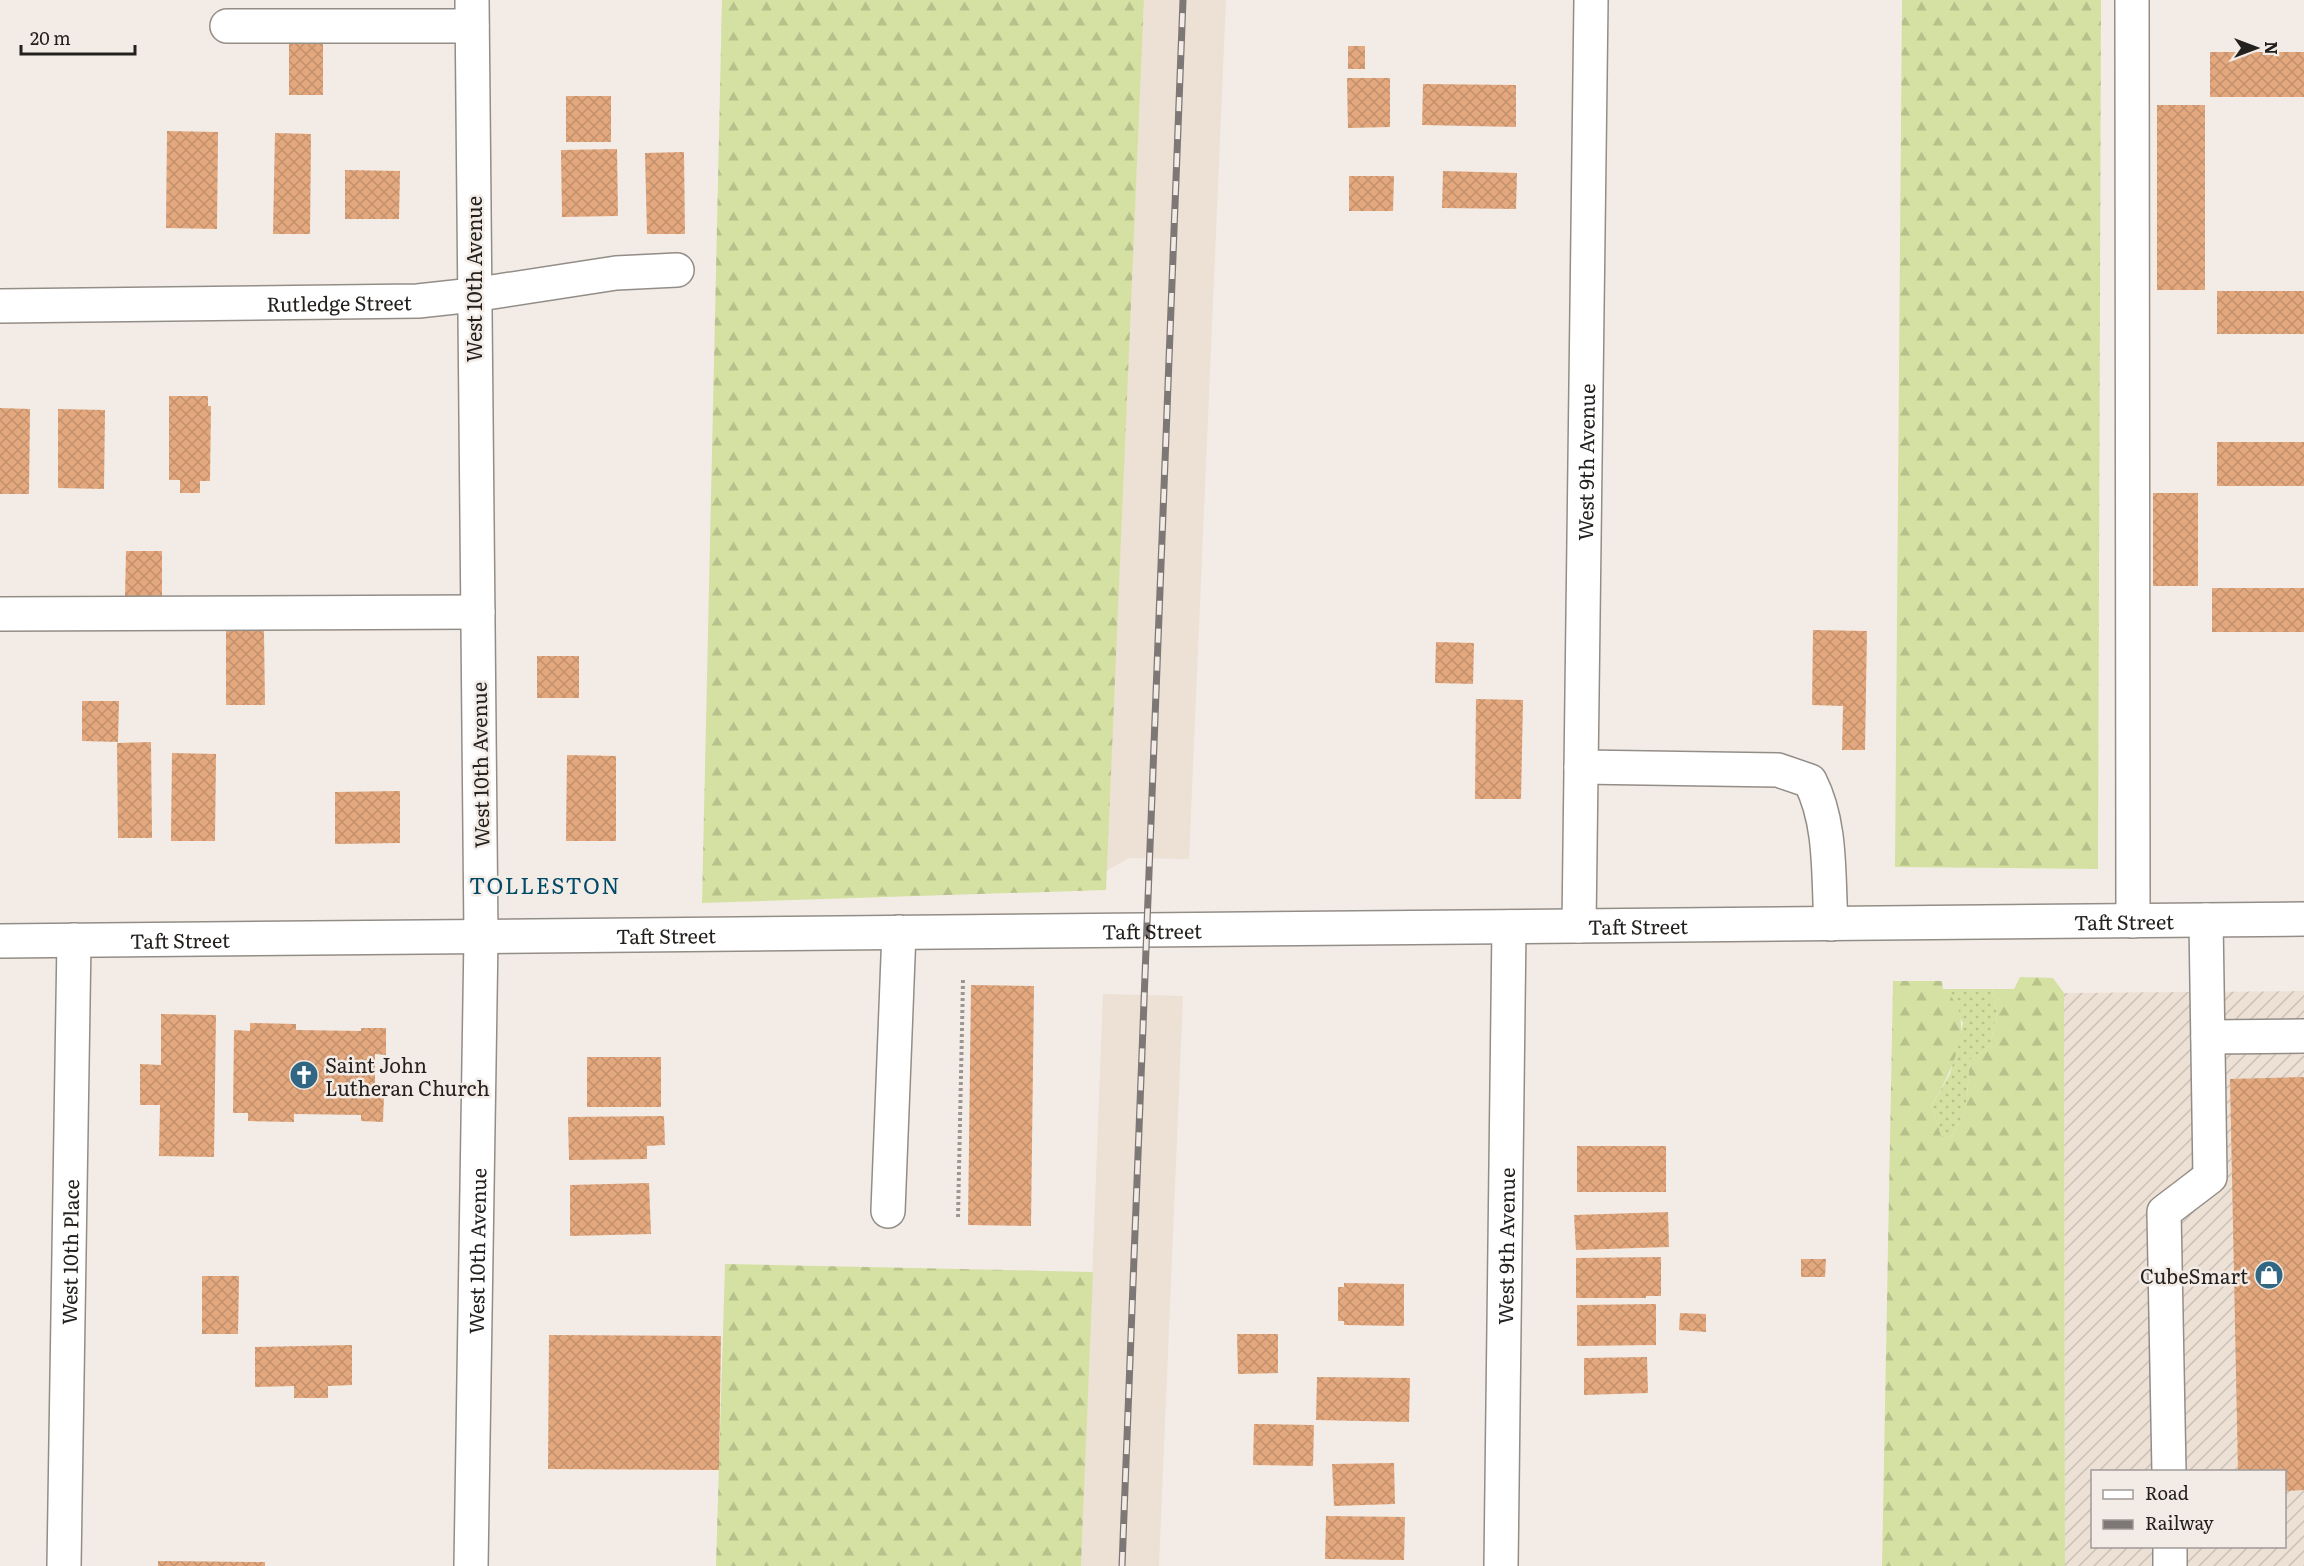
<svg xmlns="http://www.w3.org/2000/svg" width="2304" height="1566" viewBox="0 0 2304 1566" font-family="Literata,serif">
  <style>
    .built { fill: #ede0d5 }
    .industrial { fill: url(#industrial-furrows); fill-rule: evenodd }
    .grass { fill: url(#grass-dots) }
    .forest { fill: url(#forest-firs) }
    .building { fill: url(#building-cross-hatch) }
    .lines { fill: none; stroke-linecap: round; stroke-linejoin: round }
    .minor-casing { stroke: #938d87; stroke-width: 36 }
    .path { stroke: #9b9692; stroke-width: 4; stroke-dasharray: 3 3; stroke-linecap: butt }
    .minor { stroke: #fff; stroke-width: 33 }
    .rail-casing { stroke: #7d7875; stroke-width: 7 }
    .rail { stroke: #f3ece6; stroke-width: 4.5; stroke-dasharray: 14; stroke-linecap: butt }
    .labels { text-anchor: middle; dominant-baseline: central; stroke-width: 5; stroke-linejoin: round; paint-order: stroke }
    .street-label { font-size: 20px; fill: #23201e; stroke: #f3ece6 }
    .poi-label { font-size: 20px; fill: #23201e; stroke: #f3ece6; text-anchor: start }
    .quarter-label { font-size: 22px; letter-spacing: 1.5px; fill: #004a67; stroke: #f3ece6 }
  </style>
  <defs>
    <pattern id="industrial-furrows" width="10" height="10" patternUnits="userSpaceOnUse" patternTransform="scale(1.5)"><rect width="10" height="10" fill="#ede0d5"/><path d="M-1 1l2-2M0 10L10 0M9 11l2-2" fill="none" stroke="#cbc0b6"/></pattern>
    <pattern id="grass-dots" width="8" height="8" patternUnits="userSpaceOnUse" patternTransform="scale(1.5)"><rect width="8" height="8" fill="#d5e1a2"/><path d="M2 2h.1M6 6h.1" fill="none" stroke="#b7c18b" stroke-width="1.8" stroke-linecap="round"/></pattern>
    <pattern id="forest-firs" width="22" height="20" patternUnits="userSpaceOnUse" patternTransform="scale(1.5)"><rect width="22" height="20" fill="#d5e1a2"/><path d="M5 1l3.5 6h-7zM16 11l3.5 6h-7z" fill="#b7c18b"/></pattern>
    <pattern id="building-cross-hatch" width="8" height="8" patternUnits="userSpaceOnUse" patternTransform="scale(1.5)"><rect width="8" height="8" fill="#e3a87d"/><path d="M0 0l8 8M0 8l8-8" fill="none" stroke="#c2906c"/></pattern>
  </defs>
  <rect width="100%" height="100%" fill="#f3ece6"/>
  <path class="built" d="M1144,0H1226L1189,859L1129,858L1106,871Z
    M1103,994L1183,996L1159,1566H1081Z"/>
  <path class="industrial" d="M2304,991V1566H2065L2064,993ZM2092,1472H2284V1546H2092Z"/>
  <path class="grass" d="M1942,989H1992L1997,1012L1990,1046L1970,1060L1966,1109L1953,1135L1942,1139L1932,1105L1950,1074L1963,1023Z"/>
  <path class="forest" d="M722,0H1144L1106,890L702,903Z
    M1902,0H2101L2098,869L1895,867Z
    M2020,977L2053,978L2064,993L2065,1566H1882L1893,981H1942L1943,989C1981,1017 1950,1074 1932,1105L1942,1139L1953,1135L1966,1109L1970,1059L1990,1046L1997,1012L1992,989H2014Z
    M725,1264L1093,1272L1081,1566H716Z"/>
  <path class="building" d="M289,42H323V95H289Z
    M1348,46H1365V69H1348Z
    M2210,52H2304V97H2210Z
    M1347,78H1390V127L1348,128Z
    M1423,84L1516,85V127L1422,125Z
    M566,96H611V142H566Z
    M2157,105H2205V290H2157Z
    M167,131L218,132L217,229L166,228Z
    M275,133L311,134L310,234H273Z
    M617,149L618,216L562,217L561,150Z
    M684,152L685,234H647L645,153Z
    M345,170L400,171L399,219H345Z
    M1443,171L1517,173L1516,209L1442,208Z
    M1349,176H1394L1393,211H1349Z
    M2217,291H2304V334H2217Z
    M169,396H208V406H211L210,481H200V493H180V480H169Z
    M0,408L30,409L29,494H0Z
    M58,409L105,410L104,489L58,488Z
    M2217,442H2304V486H2217Z
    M2153,493H2198V586H2153Z
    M126,551H162V597H125Z
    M2212,588H2304V632H2212Z
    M1813,630L1867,631L1865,750H1842L1843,706L1812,705Z
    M226,631H264L265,705H226Z
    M1436,642L1474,643L1473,684L1435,683Z
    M537,656H579V698H537Z
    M1476,699L1523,700L1521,799H1475Z
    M82,701H119L118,742L82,741Z
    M151,742L152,838H118L117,743Z
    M172,753L216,754L215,841H171Z
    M567,755L616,756V841H566Z
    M400,791V843L335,844V792Z
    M971,985L1034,986L1031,1226L968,1225Z
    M161,1014L216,1015L214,1157L159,1156L160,1105H140V1064L161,1065Z
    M250,1023L296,1024V1030L361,1031V1028H386V1055L375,1054V1096H384L383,1122L361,1121V1115L294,1114V1122L248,1121V1113H233L234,1030L250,1031Z
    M587,1057H661V1107H587Z
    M2304,1077V1490L2284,1491V1472H2238L2230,1079Z
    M664,1116L665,1145L647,1146V1159L569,1160L568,1117Z
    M1577,1146H1666V1192H1577Z
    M649,1183L651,1234L570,1236V1185Z
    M1668,1212L1669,1247L1576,1250L1574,1215Z
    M1661,1257V1296H1646V1298H1576V1258Z
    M1801,1259H1826L1825,1277H1801Z
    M202,1276H239L238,1334H202Z
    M1344,1283L1404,1284V1326L1344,1325V1321H1338V1287H1344Z
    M1656,1304V1345L1577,1346V1305Z
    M1680,1313L1706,1314V1332L1679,1330Z
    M1237,1334H1278V1373L1238,1374Z
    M549,1335L721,1336L719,1470L548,1469Z
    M352,1345V1385L328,1386V1398H294V1386L255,1387V1347Z
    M1647,1357L1648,1393L1584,1395V1358Z
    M1317,1377L1410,1378L1409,1422L1316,1420Z
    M1254,1424L1314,1425L1313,1466L1253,1465Z
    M1394,1463L1395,1504L1334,1506L1332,1464Z
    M1326,1516L1405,1517L1404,1560L1325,1559Z
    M158,1561L265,1562V1566H158Z"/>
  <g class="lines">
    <g class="minor-casing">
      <g id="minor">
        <path d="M2132,0L2133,921"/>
        <path d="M227,26H472"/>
        <path id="s1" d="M0,306L418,301L473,295L616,273L677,270"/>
        <path d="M0,614L478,612"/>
        <path d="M1581,767L1778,770L1810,781C1832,824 1828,876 1831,924"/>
        <path id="s2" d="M1579,926L1591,0"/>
        <path id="s3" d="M0,941L2304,919"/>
        <path d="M2208,1037L2304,1036"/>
        <path d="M888,1211L899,932"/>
        <path d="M2169,1472L2164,1212L2210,1177L2206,920"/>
        <path d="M2170,1546V1566"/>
        <path id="s4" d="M64,1566L74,940"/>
        <path id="s5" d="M471,1566L481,937L472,0"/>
        <path id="s6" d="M1501,1566L1509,927"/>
      </g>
    </g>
    <path class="path" d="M958,1217L963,980"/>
    <use href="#minor" class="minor"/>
    <g class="rail-casing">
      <path id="rail" d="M1122,1566L1183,0"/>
    </g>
    <use href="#rail" class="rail"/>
  </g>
  <defs>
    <g id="church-disc" transform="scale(1.5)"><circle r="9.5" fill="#316782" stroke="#f3ece6"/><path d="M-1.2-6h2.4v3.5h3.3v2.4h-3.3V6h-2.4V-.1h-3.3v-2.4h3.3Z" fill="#fff"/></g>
    <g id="shop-disc" transform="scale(1.5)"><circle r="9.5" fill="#316782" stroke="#f3ece6"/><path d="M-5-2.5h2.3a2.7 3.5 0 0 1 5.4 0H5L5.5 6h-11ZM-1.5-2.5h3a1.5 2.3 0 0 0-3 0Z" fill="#fff"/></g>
  </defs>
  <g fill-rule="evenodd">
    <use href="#church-disc" x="304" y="1075"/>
    <use href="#shop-disc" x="2269" y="1275"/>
  </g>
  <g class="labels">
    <g class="street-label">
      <text transform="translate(473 279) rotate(-90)">West 10th Avenue</text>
      <text stroke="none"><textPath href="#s1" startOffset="339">Rutledge Street</textPath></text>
      <text stroke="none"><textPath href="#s2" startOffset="464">West 9th Avenue</textPath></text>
      <text transform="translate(479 765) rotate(-91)">West 10th Avenue</text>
      <text stroke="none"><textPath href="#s3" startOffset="2124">Taft Street</textPath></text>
      <text stroke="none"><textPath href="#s3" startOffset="1638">Taft Street</textPath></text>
      <text stroke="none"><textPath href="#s3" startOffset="1152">Taft Street</textPath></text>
      <text stroke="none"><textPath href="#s3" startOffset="666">Taft Street</textPath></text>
      <text stroke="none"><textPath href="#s3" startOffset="180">Taft Street</textPath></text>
      <text stroke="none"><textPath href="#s6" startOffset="320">West 9th Avenue</textPath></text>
      <text stroke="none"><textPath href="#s5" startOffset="315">West 10th Avenue</textPath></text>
      <text stroke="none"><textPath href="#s4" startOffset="314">West 10th Place</textPath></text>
    </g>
    <g class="poi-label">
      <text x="325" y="1064">Saint John<tspan x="325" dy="23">Lutheran Church</tspan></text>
      <text x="2248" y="1275" text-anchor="end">CubeSmart</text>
    </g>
    <g class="quarter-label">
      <text x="545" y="884">TOLLESTON</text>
    </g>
  </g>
  <rect x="2091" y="1470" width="195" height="78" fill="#f3ece6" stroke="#a09a96" stroke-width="1.5"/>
  <rect x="2103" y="1490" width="30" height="9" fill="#ffffff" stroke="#a09a96" stroke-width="1.5"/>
  <text x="2145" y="1500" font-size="18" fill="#23201e">Road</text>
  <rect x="2103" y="1520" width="30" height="9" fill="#7d7875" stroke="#a09a96" stroke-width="1.5"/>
  <text x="2145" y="1530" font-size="18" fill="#23201e">Railway</text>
  <g transform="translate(2256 48) rotate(90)" stroke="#f3ece6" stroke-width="4.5" paint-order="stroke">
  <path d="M0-4.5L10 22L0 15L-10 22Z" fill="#23201e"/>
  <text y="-9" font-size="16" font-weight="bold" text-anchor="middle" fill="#23201e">N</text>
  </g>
  <path d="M21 45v9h114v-9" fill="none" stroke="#23201e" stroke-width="3"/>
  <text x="30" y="45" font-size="18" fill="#23201e" stroke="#f3ece6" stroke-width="4.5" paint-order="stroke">20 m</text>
</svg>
